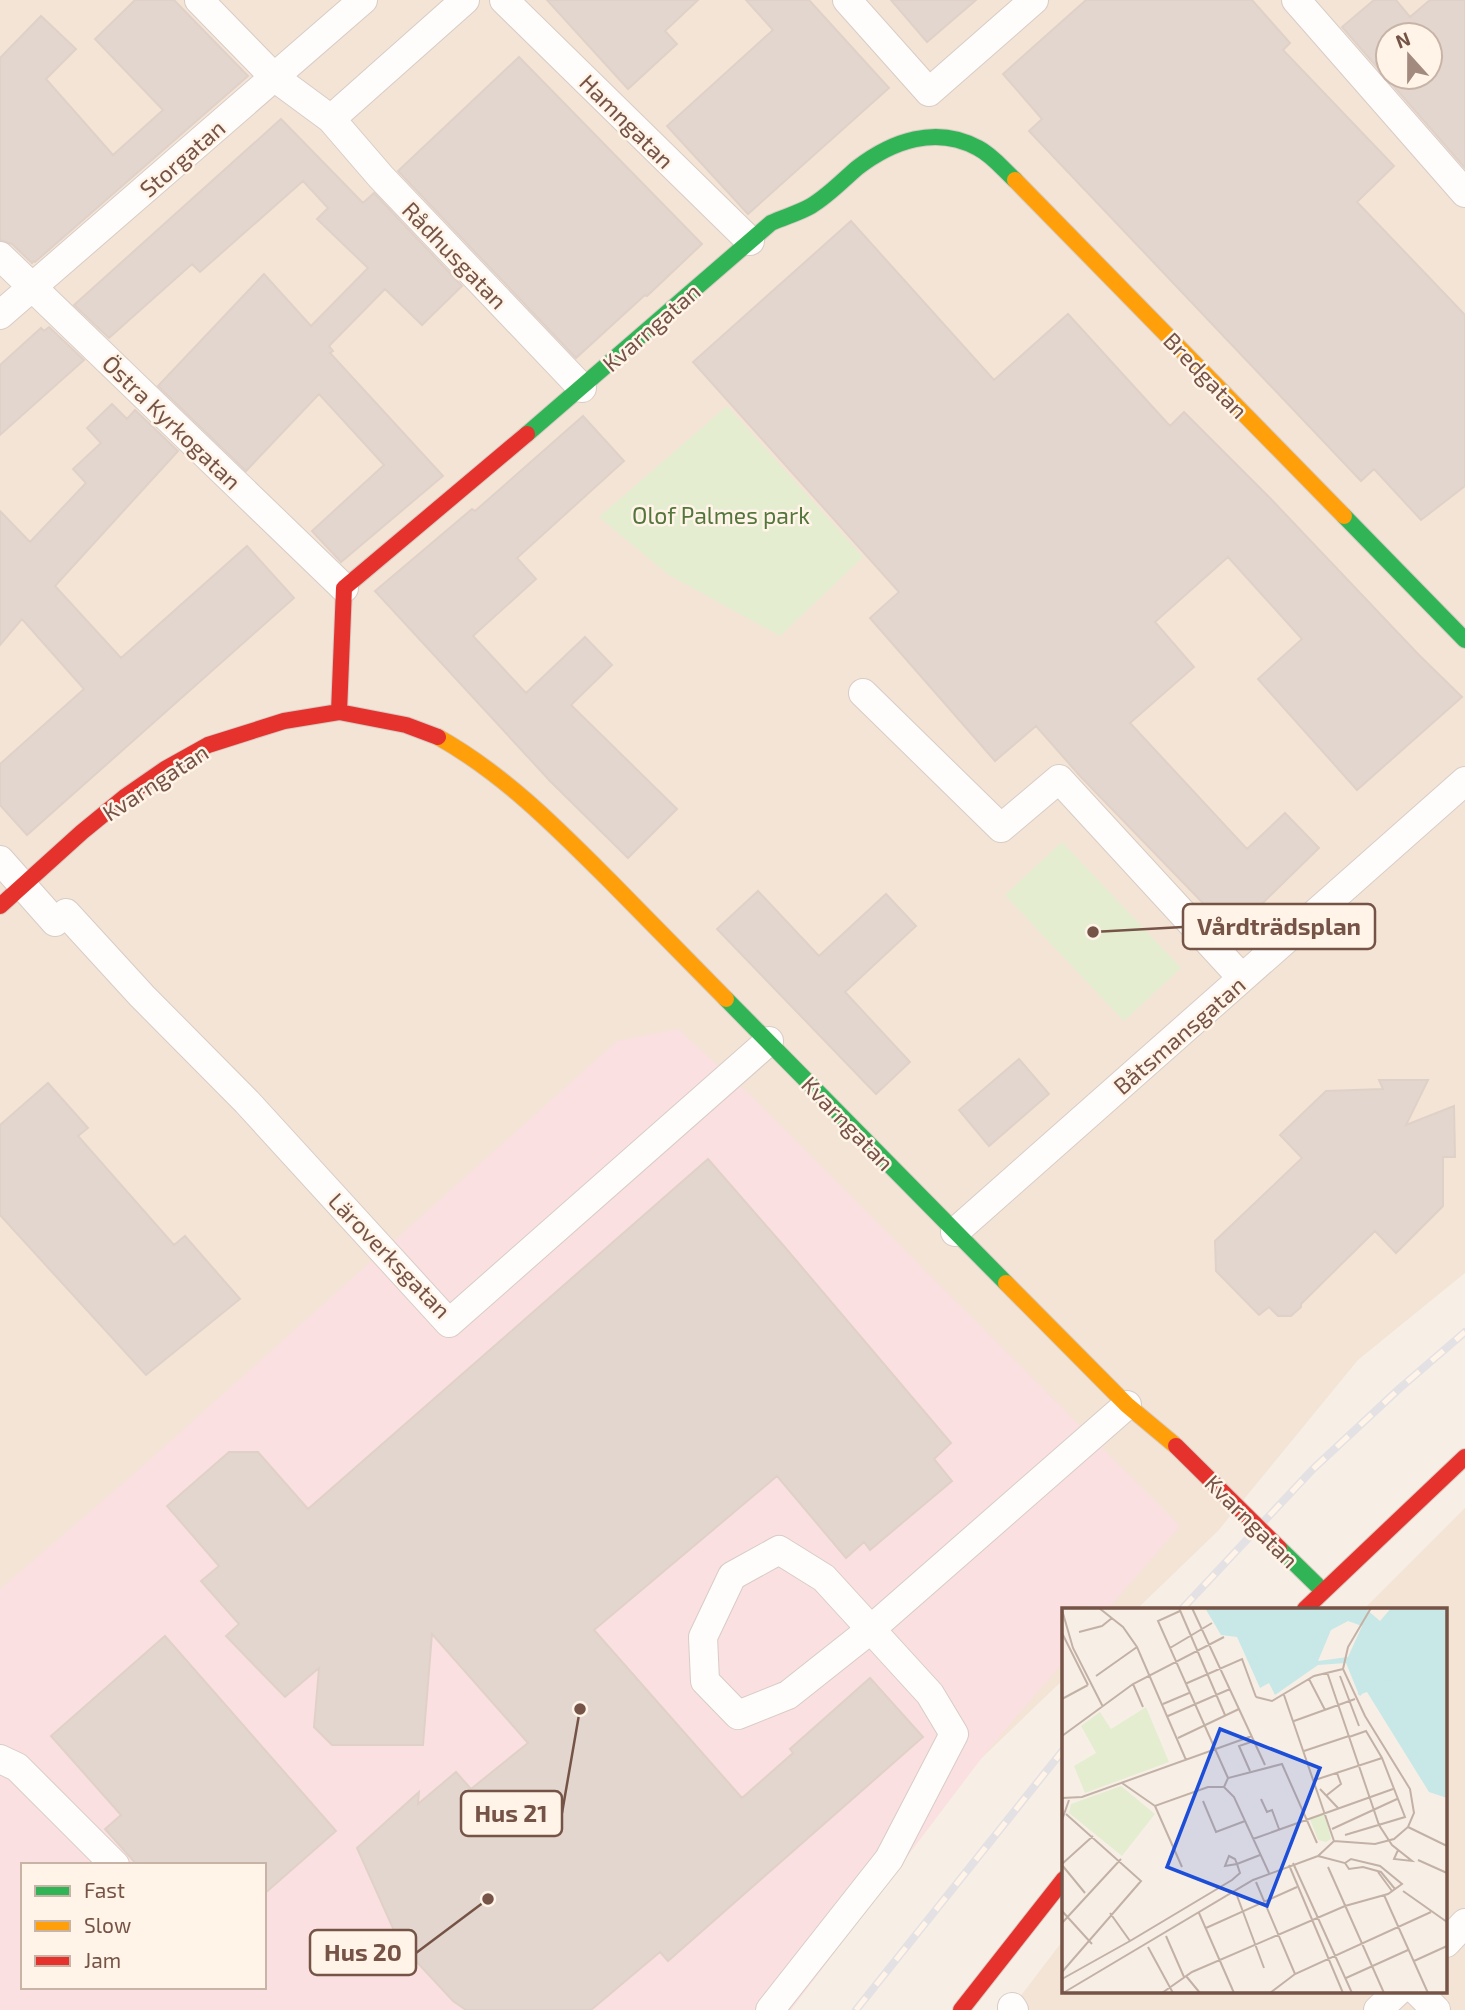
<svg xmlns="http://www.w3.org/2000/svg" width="1465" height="2010" viewBox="0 0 1465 2010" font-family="'Exo 2',sans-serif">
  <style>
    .residential { fill: #f3e4d6; fill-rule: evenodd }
    .medical { fill: #fae0e0; fill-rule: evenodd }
    .green { fill: #e4edd0 }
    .building { fill: #e3d6ce; stroke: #e0d1c8; stroke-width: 2; fill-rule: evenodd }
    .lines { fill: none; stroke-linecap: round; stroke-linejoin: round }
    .street-casing { stroke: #d8ccc5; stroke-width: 30 }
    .fast-casing { stroke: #d7cbc3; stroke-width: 18 }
    .slow-casing { stroke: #d7cbc3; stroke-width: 18 }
    .jam-casing { stroke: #d7cbc3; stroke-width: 18 }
    .street { stroke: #fefdfb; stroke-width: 28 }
    .fast { stroke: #30b455; stroke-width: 16 }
    .slow { stroke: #ff9f0a; stroke-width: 16 }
    .jam { stroke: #e5322d; stroke-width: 16 }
    .rail-casing { stroke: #e3e1e3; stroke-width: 8 }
    .rail { stroke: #fff4e7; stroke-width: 5; stroke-dasharray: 16; stroke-linecap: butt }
    .jam-bridge-casing { stroke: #d7cbc3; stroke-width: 18; stroke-linecap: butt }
    .jam-bridge { stroke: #e5322d; stroke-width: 16 }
    .labels { text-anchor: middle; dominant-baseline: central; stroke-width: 5; stroke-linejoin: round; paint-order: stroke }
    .street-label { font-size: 23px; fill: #755346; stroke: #fff4e7 }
    .park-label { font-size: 23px; fill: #52763c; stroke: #fff4e7 }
    .inset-river { fill: none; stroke: #c8e7e7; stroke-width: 3.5 }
    .inset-road { fill: none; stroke: #c3b1a6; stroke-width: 2 }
    .view { fill: #1d4ed8; fill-opacity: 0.15; stroke: #1d4ed8; stroke-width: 3.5 }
    .inset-edge { fill: none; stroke: #755346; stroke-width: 3.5 }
    .leader { fill: none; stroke: #755346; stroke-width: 2.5 }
    .callout-dot { fill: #755346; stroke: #fff4e7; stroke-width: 2.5 }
    .callout { fill: #fff4e7; stroke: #755346; stroke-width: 2.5 }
    .callout-label { font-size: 24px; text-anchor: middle; font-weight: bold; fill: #755346 }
  </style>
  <rect width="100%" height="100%" fill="#f7efe6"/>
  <path class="residential" d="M0,0H1465V1273L1358,1360L1218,1531L1137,1609H1064V1679L866,1869L763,2010H0ZM1388,35H1430V77H1388ZM23,1865H264V1987H23Z
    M1465,1508V2010H1010L1064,1939V1991H1446V1609H1364Z"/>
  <path class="medical" d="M678,1029L751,1096L1180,1526L1108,1609H1064V1661L984,1755L791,2010H0V1589L137,1471L617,1041ZM23,1865H264V1987H23Z"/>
  <path class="green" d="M727,406L863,557L780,636L669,575L599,517Z
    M1062,842L1181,968L1124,1021L1005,895Z"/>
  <path class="building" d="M135,0H174L248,76L35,262L34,261L32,263L12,244L0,240V58L41,16L76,49L46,79L113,155L163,110L95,39Z
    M547,0H698L665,31L677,44L628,89Z
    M746,0H809L889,88L748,214L667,126L773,30Z
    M891,0H976L927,42Z
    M1086,0H1252L1290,43L1283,50L1394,166L1357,202L1465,315V486L1421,520L1374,469L1361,481L1029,131L1042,119L1003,74Z
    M1374,0H1396L1410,17L1430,0H1465V168L1342,27ZM1388,35H1430V77H1388Z
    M519,57L702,244L647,296L645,295L576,358L398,171Z
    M281,119L363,203L374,193L462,286L422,325L385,289L329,346L333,351L330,353L443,476L341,562L312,531L384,465L319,394L246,471L158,386L264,274L311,326L368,268L317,219L328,208L303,181L200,272L192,264L109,338L74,305Z
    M851,221L994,380L1068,314L1170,426L1184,412L1270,498L1419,655L1462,697L1357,790L1258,679L1302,639L1228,557L1155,622L1194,667L1130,723L1247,849L1285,813L1319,848L1232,933L1080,776L1036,726L995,761L870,618L899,592L693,362Z
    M49,327L84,360L0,435V365L41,328L44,331Z
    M112,404L127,419L135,410L178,451L55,586L121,658L247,546L294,598L27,835L0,805V764L84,689L22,619L0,645V511L30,542L86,483L73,469L101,443L87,428Z
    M583,416L624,461L517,558L536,579L473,636L526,693L585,637L612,665L571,705L677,809L628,858L550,781L375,591L472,509L475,511Z
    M758,891L819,956L886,894L916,926L845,992L910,1062L876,1094L717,929Z
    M1019,1059L1049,1094L989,1146L959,1110Z
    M1379,1080H1428L1406,1125L1454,1106L1455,1157H1443V1206L1396,1253L1375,1231L1301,1304V1307L1291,1316H1278L1269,1307L1259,1315L1216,1271L1215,1241L1302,1158L1280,1135L1326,1091L1383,1089Z
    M48,1083L88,1128L78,1136L174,1245L185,1236L240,1299L146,1375L0,1215V1125Z
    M708,1159L783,1245L951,1443L934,1459L952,1481L870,1550L864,1542L846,1558L777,1476L594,1630L742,1798L793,1753L790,1749L870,1678L923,1737L668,1961L660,1952L591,2010H466L453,2001L400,1944L357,1848L419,1792L418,1804L456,1772L471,1789L528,1743L432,1634L423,1745H332L314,1727L319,1668L285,1697L226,1636L239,1624L201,1581L219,1566L167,1506L229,1452H258L308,1509Z
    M165,1636L336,1831L264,1894V1865H137L105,1829L121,1815L51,1736Z"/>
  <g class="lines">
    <g class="street-casing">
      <path id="street" d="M199,0L274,77L331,119L381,177L582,388
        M504,0L750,241
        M847,0L929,92
        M1296,0L1465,193
        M929,92L1034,0
        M331,119L465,0
        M0,256L344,588
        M0,315L363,0
        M863,693L1001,828L1059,779L1242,978
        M0,860L55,922
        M66,913L142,996L247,1102L449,1323L769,1041
        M955,1232L1465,781
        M0,1759L17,1767L115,1865
        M1446,1943L1465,1923
        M1417,1991L1436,2010
        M1012,2007L1014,2010
        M770,2010L889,1859L954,1734L930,1694L824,1578L779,1550L732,1576L703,1637L705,1681L738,1715L788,1695L870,1630L1127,1405
        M1378,2010L1398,1991"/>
    </g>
    <g class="fast-casing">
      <path id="fast" d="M527,434L771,223C784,217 799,213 811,206C828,196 842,181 857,168C892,141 936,125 978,148C992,155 1003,169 1015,180
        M1344,516L1465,640
        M726,999L1006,1283
        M1279,1548L1323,1591"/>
    </g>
    <g class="slow-casing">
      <path id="slow" d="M1015,180L1344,516
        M438,737C504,774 557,828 610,881C649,921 688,960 726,999
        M1006,1283L1127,1405L1176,1446"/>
    </g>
    <g class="jam-casing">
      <path id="jam" d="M339,712L344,588L527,434
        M0,906L82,832L126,796L165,769L208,745L284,721L339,712L406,725L438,737
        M1305,1609L1465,1457
        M961,2010L1064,1879"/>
    </g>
    <use href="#street" class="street"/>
    <use href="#fast" class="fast"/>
    <use href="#slow" class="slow"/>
    <use href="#jam" class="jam"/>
    <g class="rail-casing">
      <path id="rail" d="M1182,1609L1313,1469L1400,1388L1465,1332
        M856,2010L1064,1749"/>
    </g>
    <use href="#rail" class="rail"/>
    <g class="jam-bridge-casing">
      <path id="jam-bridge" d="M1176,1446L1279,1548"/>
    </g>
    <use href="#jam-bridge" class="jam-bridge"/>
  </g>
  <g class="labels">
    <g class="street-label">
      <text transform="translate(627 121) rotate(45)">Hamngatan</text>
      <text transform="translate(182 158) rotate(-41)">Storgatan</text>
      <text transform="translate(455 255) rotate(46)">Rådhusgatan</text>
      <text transform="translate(651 327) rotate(-41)">Kvarngatan</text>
      <text transform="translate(1206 375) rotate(46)">Bredgatan</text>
      <text transform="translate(172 422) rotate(44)">Östra Kyrkogatan</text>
      <text transform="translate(155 782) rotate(-33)">Kvarngatan</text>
      <text transform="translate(1179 1035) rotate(-41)">Båtsmansgatan</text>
      <text transform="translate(848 1123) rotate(46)">Kvarngatan</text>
      <text transform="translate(390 1255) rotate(46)">Läroverksgatan</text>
      <text transform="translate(1252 1521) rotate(45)">Kvarngatan</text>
    </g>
    <g class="park-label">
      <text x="721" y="515">Olof Palmes park</text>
    </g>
  </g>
  <g transform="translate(1062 1608)">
    <rect width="385" height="385" fill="#f7efe6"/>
    <path d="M84,99L107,154L23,185L12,158L34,145L19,118L38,104L49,121ZM59,178L93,206L60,248L7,205L9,196ZM263,206L269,231L264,234L256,232L248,211Z" fill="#e4edd0"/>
    <path d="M143,0H303L318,13L329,0H385V190L367,184L305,84L297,87L284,55L256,57L213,87L207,75L198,80L175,29L159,27ZM286,13L300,18L286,49L256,53L269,22Z" fill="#c8e7e7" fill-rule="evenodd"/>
    <path class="inset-river" d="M297,87L309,70L385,72"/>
    <path class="inset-road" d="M37,0L61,19L75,39L124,152M117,0L163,107M130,0L203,157M0,2L11,40L41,99M118,3L96,13L166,170M17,24L40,18L50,10M0,25L26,77M108,40L150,15M265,64L317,217L330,237L350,253L332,251L336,242M34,68L75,39M278,68L297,118M247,71L263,102M71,76L81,99M123,76L180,51L194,89M222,87L272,233M194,89L210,93L252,68L281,61M0,91L26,77M101,96L127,85M106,108L168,81M232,113L293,91M0,128L71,76L162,29M116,130L177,101M242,143L287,128M188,163L177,138L192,133M253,172L320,150M60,175L93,198L146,179H162L172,189L207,265M162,179L166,170L220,156L255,235M258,181L276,200M265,187L279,176L275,165M0,190L20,189L190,128M199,191L205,204L210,202L217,221M141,193L154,224L183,213M93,198L120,259M0,212L7,192M346,219L385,238M270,221L335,191M283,227L343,209L320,150L304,123L287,129M191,231L331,181M256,248L272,233L313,236L332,231L346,219L352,205L348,181L303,108L281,61L286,39L309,0M256,248L283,255L287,261L301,259L319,264L333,281M356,252L385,265M231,255L290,385M0,256L31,228M0,257L23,285M227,257L281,385M266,259L322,385M316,264L330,283M194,274L233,366M341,283L385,314M174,285L202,360M322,287L366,385M0,303L30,336M48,305L68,333L170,272L178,265L175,256L173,251L167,248L163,258L175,256L198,247M137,305L172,385M0,315L59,251M144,320L235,279M104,328L122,369M86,339L111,385M352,353L385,338M0,364L79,273L4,206M124,368L138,385M284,370L346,342M0,371L68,333M1,385L191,272L256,248M100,385L130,364L283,298L326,286L340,276L318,258L289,251L283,255M208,385L233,366L369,304"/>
    <path class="view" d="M158,121L258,160L205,298L105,259Z"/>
    <rect width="385" height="385" class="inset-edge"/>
  </g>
  <path class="leader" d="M1093 932L1183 927M580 1709L562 1813M488 1899L416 1953"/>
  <g class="callout-dot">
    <circle cx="1093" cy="932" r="7"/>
    <circle cx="580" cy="1709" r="7"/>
    <circle cx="488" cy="1899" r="7"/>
  </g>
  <g class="callout">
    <rect x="1183" y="904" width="192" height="45" rx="7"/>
    <rect x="461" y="1791" width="101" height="45" rx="7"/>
    <rect x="310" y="1930" width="106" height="45" rx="7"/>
  </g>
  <g class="callout-label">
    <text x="1279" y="935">Vårdträdsplan</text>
    <text x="511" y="1822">Hus 21</text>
    <text x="363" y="1961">Hus 20</text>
  </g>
  <rect x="21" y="1863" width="245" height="126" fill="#fff4e7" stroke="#c8b4a7" stroke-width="2"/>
  <rect x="35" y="1886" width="35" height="10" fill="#30b455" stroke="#c8b4a7" stroke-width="2"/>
  <text x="84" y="1898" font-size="21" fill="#755346">Fast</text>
  <rect x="35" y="1921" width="35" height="10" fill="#ff9f0a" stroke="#c8b4a7" stroke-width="2"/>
  <text x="84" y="1933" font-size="21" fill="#755346">Slow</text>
  <rect x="35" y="1956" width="35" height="10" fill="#e5322d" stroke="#c8b4a7" stroke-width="2"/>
  <text x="84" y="1968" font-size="21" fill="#755346">Jam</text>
  <g transform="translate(1409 56) rotate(339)"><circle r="33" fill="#fff4e7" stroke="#c8b4a7" stroke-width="2"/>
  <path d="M0-5L12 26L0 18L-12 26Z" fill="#a28a7e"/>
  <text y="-10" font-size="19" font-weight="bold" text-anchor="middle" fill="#755346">N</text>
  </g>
</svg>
